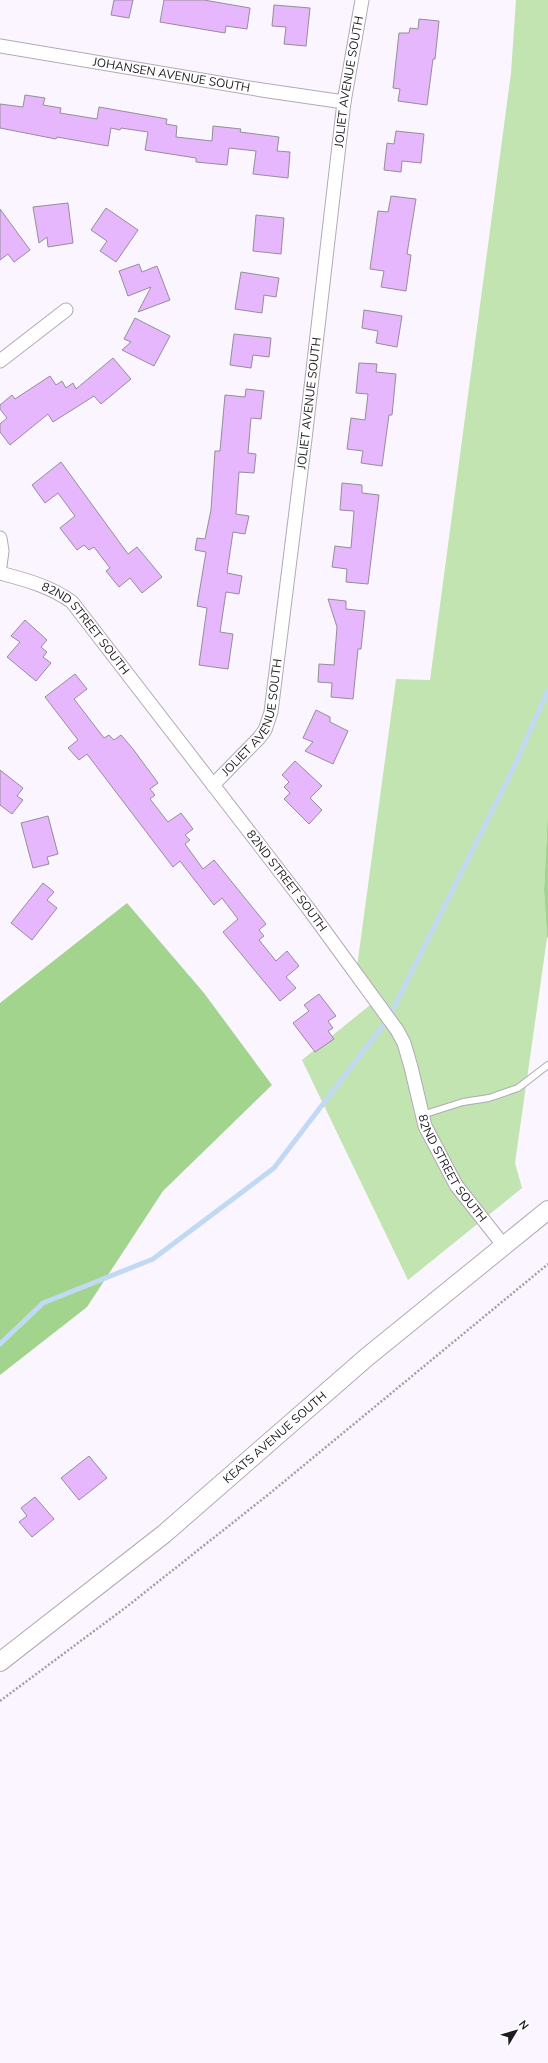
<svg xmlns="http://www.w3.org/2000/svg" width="548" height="2063" viewBox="0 0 548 2063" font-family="'Nunito Sans',sans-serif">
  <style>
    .green { fill: #c1e4b1 }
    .forest { fill: #a3d48d }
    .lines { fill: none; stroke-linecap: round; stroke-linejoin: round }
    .stream { stroke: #c2d9f3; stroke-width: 5 }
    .building { fill: #e6b7fd; stroke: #958d99 }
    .lane-casing { stroke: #b2aab6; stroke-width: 8 }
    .street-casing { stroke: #b2aab6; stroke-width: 15 }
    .secondary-casing { stroke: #b2aab6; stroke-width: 20 }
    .path { stroke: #a39ea6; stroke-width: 2.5; stroke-dasharray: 2 2; stroke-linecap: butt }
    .lane { stroke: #fff; stroke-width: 6 }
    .street { stroke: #fff; stroke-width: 13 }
    .secondary { stroke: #fff; stroke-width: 18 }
    .labels { text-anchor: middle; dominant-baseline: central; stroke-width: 3; stroke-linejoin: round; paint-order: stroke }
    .street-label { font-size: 12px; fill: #1e1b20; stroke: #fff }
  </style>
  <rect width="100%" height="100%" fill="#fbf5ff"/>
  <path class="green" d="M516,0H548V810L544,890L547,938L515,1163L522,1188L408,1280L302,1060L375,1001L356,974L396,679L430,680L511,73Z"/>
  <path class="forest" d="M548,810V937L547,938L544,890Z
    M127,903L204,993L272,1085L163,1191L87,1307L0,1375V1003Z"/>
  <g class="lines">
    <path class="stream" d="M0,1344L43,1303L153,1259L274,1168L388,1019L511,773L548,690"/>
  </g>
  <path class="building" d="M114,0H133L129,18L111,15Z
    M164,0H204L250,8L247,29L226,26L225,33L160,22Z
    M274,5L310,8L306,46L284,44L286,27L272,26Z
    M419,19L439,21L435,59H433L427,105L398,101L400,89L393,88L399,33H409L410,28L418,29Z
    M25,95L45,98L43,105L61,108L60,113L97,119L99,107L167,119L166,124L177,126L176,137L212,141L213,126L241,129L240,132L279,137L277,151L290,152L288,178L253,174L256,151L229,148L227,165L196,162V158L145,150L148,132L121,128L120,130L111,128L108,146L57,137L56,139L0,128V104L23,107Z
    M396,131L424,134L421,163L402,161L401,172L384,170L387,143L394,144Z
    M391,196L416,199L407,254L411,255L406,291L381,287L384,271L370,269L378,211L388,212Z
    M68,203L73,243L48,247L47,237L39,243L33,207Z
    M106,208L138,230L116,262L100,251L107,241L91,230Z
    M0,209L30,250L14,262L8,254L0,260Z
    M256,215L284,218L281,254L253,251Z
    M139,264L142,272L157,266L170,300L138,312L151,287L128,296L119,271Z
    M241,272L279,278L276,297L264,295L262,313L235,309Z
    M364,310L402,316L397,347L376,343L378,331L362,328Z
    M135,318L170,336L154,366L122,350L131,342L124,339Z
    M234,334L271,338L269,357L253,355L251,368L230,365Z
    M113,358L131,379L101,404L94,396L53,422L48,414L10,445L0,432V424L7,418L0,409V405L12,395L15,399L50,376L56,385L62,381L66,388L73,383L76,389Z
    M359,363L377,364L376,372L396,374L392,415H389L382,466L361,463L363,451L347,449L351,418L365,420L368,394L356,393Z
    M246,389L264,391L261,419L251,418L248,453L256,454L254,473L239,472L236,514L249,516L245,534L233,532L227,573L242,576L239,594L226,592L220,632L233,634L228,669L199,665L207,608L197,606L206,552L195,550L197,538L205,539L211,510L215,451H220L225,395L245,397Z
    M61,462L128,554L137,547L162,577L142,593L130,578L119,587L106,571L110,568L94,547L89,550L84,545L77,550L60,528L75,516L58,493L45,503L32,485Z
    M342,483L362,485V493L379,495L368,584L346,582L347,569L332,567L335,546L351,548L354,511L340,510Z
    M328,599L346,601V609L365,611L361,649H358L353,699L331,697L332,683L318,682L319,664L334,665L337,627Z
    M25,620L47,640L41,647L47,652L43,657L51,663L36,681L7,657L20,642L11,636Z
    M75,674L87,689L74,699L104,738L109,735L114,740L121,735L133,749L158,783L150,789L155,795L150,799L168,822L181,813L193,829L185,835L190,840L185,844L203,869L214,860L266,924L259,930L264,936L259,940L276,961L287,951L299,966L286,977L296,988L280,1001L223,932L238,919L222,898L214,905L180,861L173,867L87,754L79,760L68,748L78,740L45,697Z
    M316,710L330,717V722L348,731L333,764L305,751L313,742L303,738Z
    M295,761L322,786L310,798L322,810L309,824L284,799L290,793L284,787L289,782L282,775Z
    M0,770L23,788L17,796L23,800L12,814L0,805Z
    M48,816L58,854L47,857L49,864L33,868L21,823Z
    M43,883L54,892L47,900L57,908L32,940L11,923Z
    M319,994L336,1016L328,1021L333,1028L328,1031L334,1039L315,1052L293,1023L309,1011L304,1005Z
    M89,1456L107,1478L79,1500L61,1478Z
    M35,1497L54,1519L32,1537L19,1522L27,1516L21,1508Z"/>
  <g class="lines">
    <g class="lane-casing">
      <path id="lane" d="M422,1115L463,1102L489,1098L518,1088L548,1065"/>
    </g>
    <g class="street-casing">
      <g id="street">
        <path id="s1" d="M0,46L262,90L344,102"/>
        <path d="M0,361L66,310"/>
        <path d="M0,538L2,551L0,566"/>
        <path id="s2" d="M0,573C26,580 50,586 72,602L308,908L397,1030L404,1043L411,1067L425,1126L456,1185L504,1246"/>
        <path id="s3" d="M213,785L259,738L265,730L271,712L305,439L344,102L362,0"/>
      </g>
    </g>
    <g class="secondary-casing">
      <g id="secondary">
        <path id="s4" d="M0,1662L164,1534L367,1357L548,1210"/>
      </g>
    </g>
    <path class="path" d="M0,1701L125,1608L269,1494L548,1264"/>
    <use href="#lane" class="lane"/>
    <use href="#street" class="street"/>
    <use href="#secondary" class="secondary"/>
  </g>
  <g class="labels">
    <g class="street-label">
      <text stroke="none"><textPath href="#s1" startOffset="174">JOHANSEN AVENUE SOUTH</textPath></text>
      <text stroke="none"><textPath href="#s3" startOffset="730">JOLIET AVENUE SOUTH</textPath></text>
      <text stroke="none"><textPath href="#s3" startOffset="406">JOLIET AVENUE SOUTH</textPath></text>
      <text stroke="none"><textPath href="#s2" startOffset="106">82ND STREET SOUTH</textPath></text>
      <text stroke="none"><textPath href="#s3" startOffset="82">JOLIET AVENUE SOUTH</textPath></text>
      <text stroke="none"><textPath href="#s2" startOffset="430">82ND STREET SOUTH</textPath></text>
      <text stroke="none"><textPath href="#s2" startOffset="766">82ND STREET SOUTH</textPath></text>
      <text stroke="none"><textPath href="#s4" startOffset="355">KEATS AVENUE SOUTH</textPath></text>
    </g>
  </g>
  <g transform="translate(516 2031) rotate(52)" stroke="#ffffff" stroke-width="3" paint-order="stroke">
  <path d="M0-3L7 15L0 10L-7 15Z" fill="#1e1b20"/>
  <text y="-6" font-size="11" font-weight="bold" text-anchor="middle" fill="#1e1b20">N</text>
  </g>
</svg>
